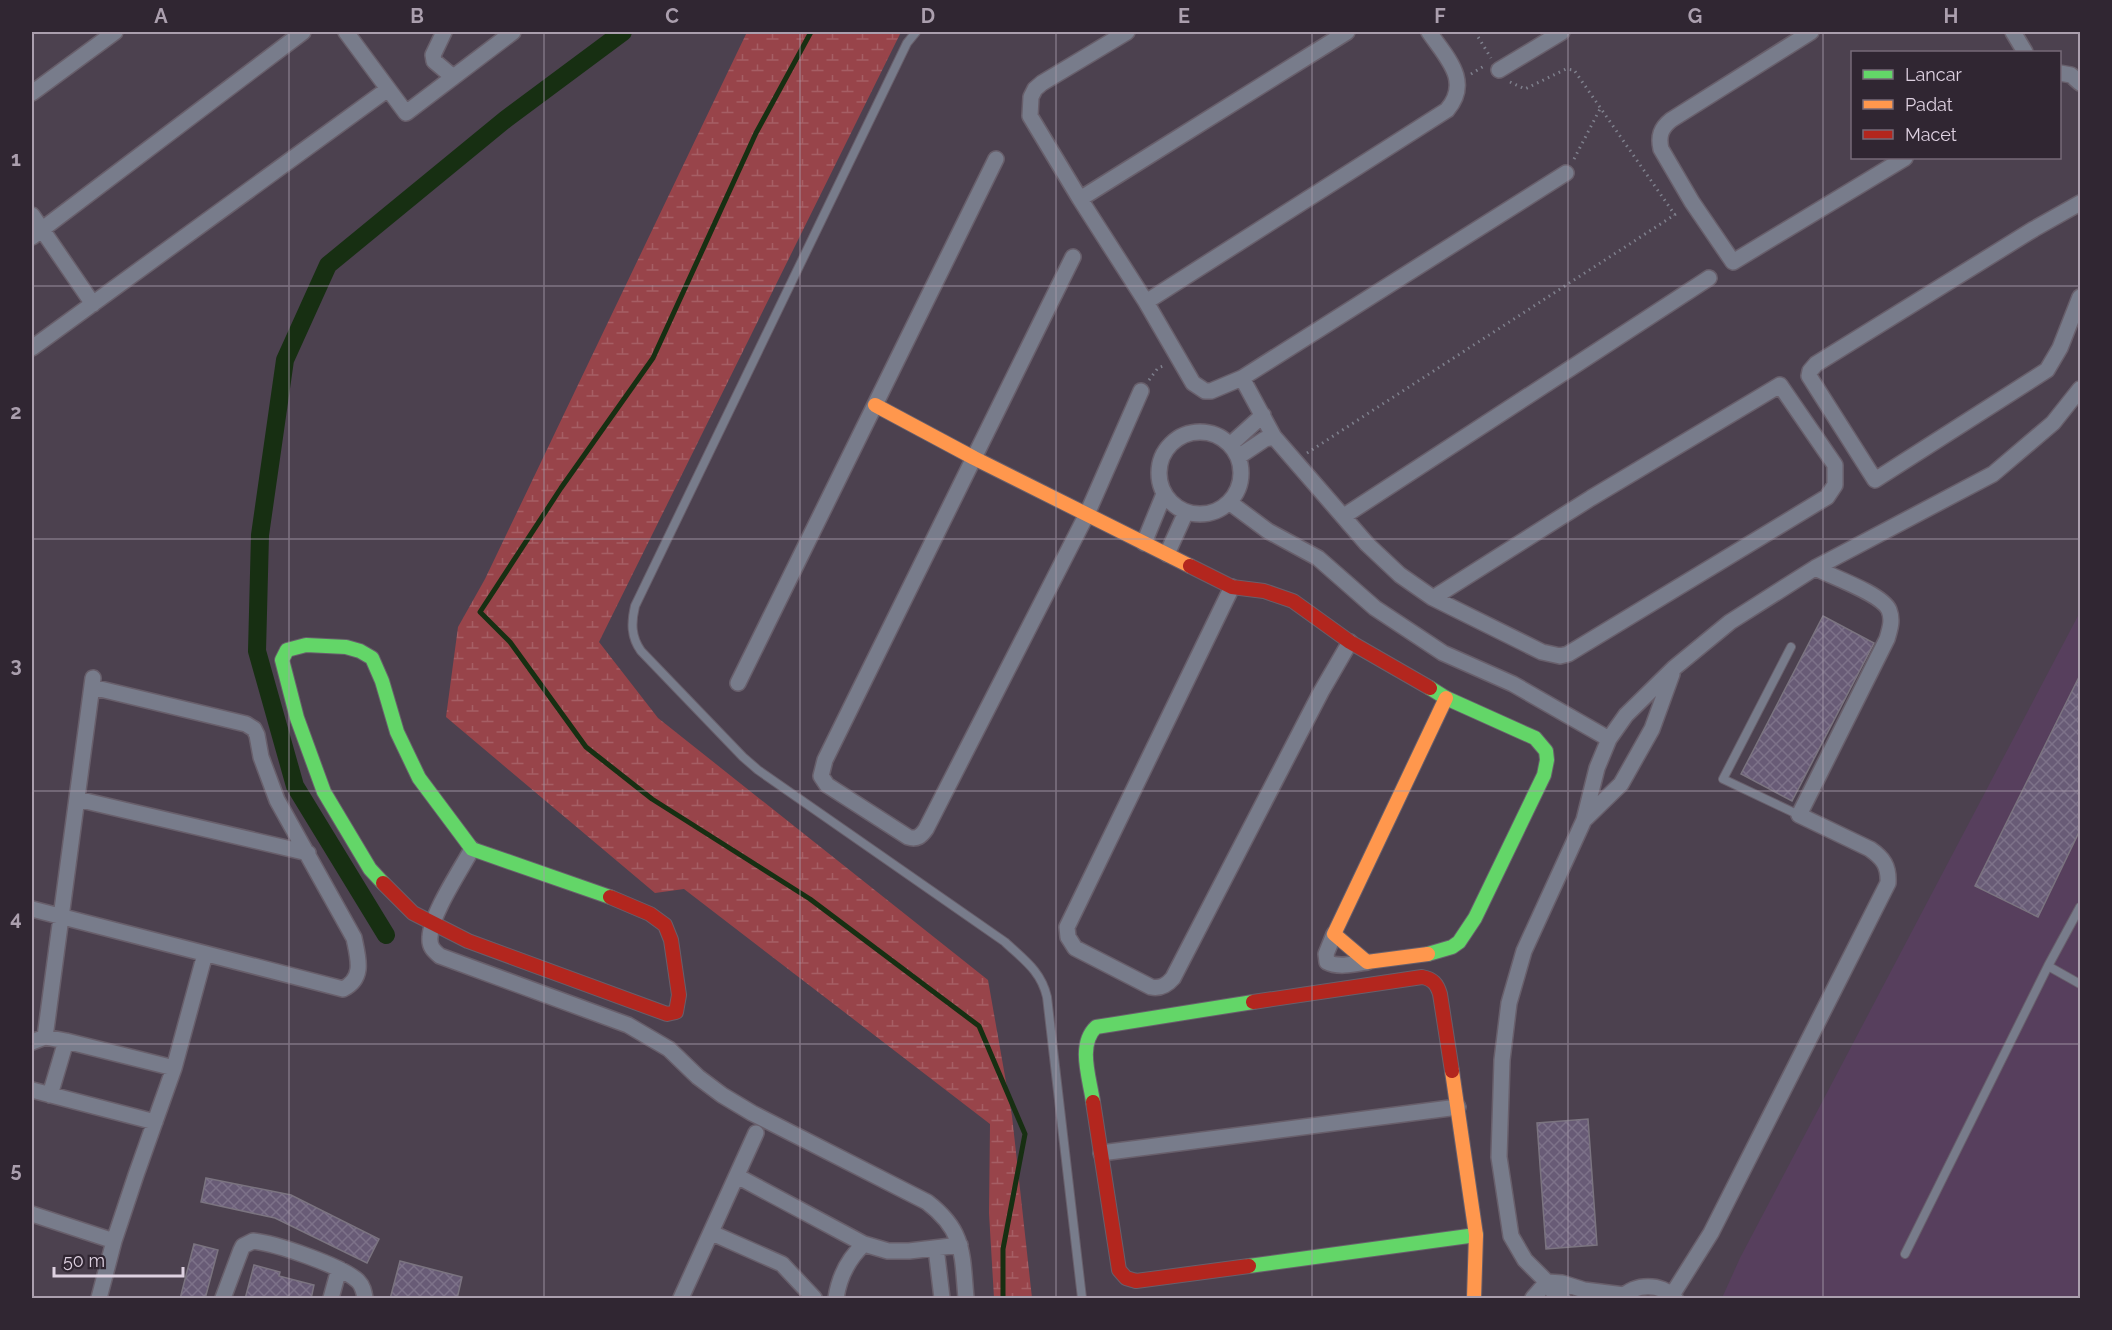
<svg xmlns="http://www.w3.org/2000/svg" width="2112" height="1330" viewBox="0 0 2112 1330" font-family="Raleway,sans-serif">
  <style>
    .built { fill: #573f5d }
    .wetland { fill: url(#wetland-marsh) }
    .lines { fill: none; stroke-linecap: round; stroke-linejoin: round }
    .stream { stroke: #172f12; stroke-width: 5 }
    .canal { stroke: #172f12; stroke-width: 18 }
    .building { fill: url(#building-cross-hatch); stroke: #7b7480; stroke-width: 1.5 }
    .lane-casing { stroke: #685f6b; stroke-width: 10 }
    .street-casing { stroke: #685f6b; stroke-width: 18 }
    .fast-casing { stroke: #685f6b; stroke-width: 16 }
    .slow-casing { stroke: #685f6b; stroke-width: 16 }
    .jam-casing { stroke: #685f6b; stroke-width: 16 }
    .path { stroke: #7f808d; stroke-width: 3; stroke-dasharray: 1.5 4.5; stroke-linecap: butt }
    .lane { stroke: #787c8b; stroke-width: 8 }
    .street { stroke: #787c8b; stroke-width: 15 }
    .fast { stroke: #63d668; stroke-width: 14 }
    .slow { stroke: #ff974d; stroke-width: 14 }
    .jam { stroke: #b3261e; stroke-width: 14 }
    .grid { fill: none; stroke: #ab9fae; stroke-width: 1.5; stroke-opacity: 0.55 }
    .neatline { fill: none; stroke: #ab9fae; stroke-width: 2 }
    .grid-label { font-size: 20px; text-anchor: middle; font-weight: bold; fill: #ab9fae }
  </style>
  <defs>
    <pattern id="wetland-marsh" width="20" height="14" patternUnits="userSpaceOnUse" patternTransform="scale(1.5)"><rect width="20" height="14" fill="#98444a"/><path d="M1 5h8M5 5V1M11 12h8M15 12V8" fill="none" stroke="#a65e64"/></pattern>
    <pattern id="building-cross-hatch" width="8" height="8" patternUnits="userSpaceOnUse" patternTransform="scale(1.5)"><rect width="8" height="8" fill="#685b76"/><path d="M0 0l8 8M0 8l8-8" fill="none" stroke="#7d7289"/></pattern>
  </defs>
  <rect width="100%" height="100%" fill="#4c414f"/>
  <path class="built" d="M2080,612V1298H1722L1740,1258Z"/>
  <path class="wetland" d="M747,32H901L599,642L658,718L988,980L1012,1116L1032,1298H994L989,1213L990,1124L684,889L655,893L446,717L458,627L485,579Z"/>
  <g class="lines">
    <path class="stream" d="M811,32L756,133L653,358L561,488L480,612L510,642L586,747L652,799L810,899L979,1026L1025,1134L1003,1249V1298"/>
    <path class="canal" d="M386,935L295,786L257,651L260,535L285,360L328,265L506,119L623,32"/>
  </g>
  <path class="building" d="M1823,616L1874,643L1792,801L1741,774Z
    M2080,675V830L2038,917L1975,886Z
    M1588,1119L1597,1245L1546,1249L1537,1123Z
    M206,1178L291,1195L379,1239L367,1263L275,1218L201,1202Z
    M194,1244L218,1250L205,1299H180Z
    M400,1261L462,1277L457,1299H390Z
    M254,1265L280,1272L279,1276L314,1285L311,1299H245Z"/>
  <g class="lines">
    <g class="lane-casing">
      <path id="lane" d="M916,32L907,43L635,606C631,623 631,637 641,651L743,757L758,770L1005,942C1024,960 1041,971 1047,997L1082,1298
        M1791,647L1723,779L1799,815
        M2048,966L2080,984
        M1905,1254L2048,966L2080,907"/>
    </g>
    <g class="street-casing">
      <path id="street" d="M346,32L406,113L513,32
        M444,32L433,55L434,61L453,77
        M1127,32L1042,83L1035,89L1031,97L1030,116L1080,199L1146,302L1193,383L1205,391H1211L1242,378L1566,173
        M1811,32L1671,120C1661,128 1658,136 1661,149L1692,202L1733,262L1905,158
        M2013,32L2025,52
        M1499,70L1562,32
        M2060,73L2071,75L2080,83
        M32,93L115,32
        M1080,199L1347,32
        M2080,203L2034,229L1816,364L1810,371L1809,376L1875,480L2047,370L2060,348L2080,297
        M32,215L93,304
        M32,237L303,32
        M1073,257L825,760L821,776L827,785L908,837C917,840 921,836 926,829L1087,514L1141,391
        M1146,302L1447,110C1472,81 1446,57 1429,32
        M32,348L388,89
        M1242,378L1274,437L1367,544L1400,575L1433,598L1542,652L1560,656L1568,654L1827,497L1835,485V465L1780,385L1591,498L1433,598
        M1159 473a41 41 0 1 1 82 0a41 41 0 1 1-82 0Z
        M1230,445L1263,415
        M1238,457L1265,439L1274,437
        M1229,502L1268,531L1318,558L1375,608L1443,653L1513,684L1609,739
        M1344,516L1709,278
        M1144,543L1164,494
        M1167,554L1186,512
        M1232,587L1067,927L1068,937L1075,948L1151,987C1161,989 1167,985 1173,978L1321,692L1350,642
        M738,683L996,159
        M77,799L308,853
        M1584,820L1621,784L1652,729L1672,674
        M472,849C460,871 431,914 430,937C429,947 434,951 440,956L628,1025L669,1049L698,1077L722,1095L752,1113L927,1202C965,1231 962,1254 966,1298
        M32,909L343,989C365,978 358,958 354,938L277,800L261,757L257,735L254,729L246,724L92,687
        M1334,934L1326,954L1327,962C1338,968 1355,964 1367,962
        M45,1037L93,678
        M32,1042L45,1037L66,1041L174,1068
        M32,1090L155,1122
        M50,1095L66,1041
        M1101,1153L1458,1107
        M737,1176L864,1244L888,1251H909L960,1245
        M32,1214L114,1241
        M712,1233L782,1264L814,1298
        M936,1248L942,1298
        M1547,1282L1562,1283L1584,1290L1624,1295
        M1672,1295L1711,1233L1888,883C1889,866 1883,858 1870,849L1799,815L1887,639C1890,629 1893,620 1889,610C1882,594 1833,577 1815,568
        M99,1298L114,1241L136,1175L174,1068L205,954
        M223,1298L241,1250L243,1246L253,1241C275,1243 342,1266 358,1281C363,1286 364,1292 365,1298
        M331,1298L339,1269
        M681,1298L756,1133
        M836,1298C839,1278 848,1259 864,1244
        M1533,1298L1547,1282
        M1563,1298L1555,1295L1547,1282L1525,1260L1511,1236L1499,1157L1502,1060L1509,1003L1524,951L1584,820L1597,768L1609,739L1626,715L1674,668L1730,622L1815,568L1993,474L2053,423L2080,389
        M1621,1298C1636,1283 1660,1283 1675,1298"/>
    </g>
    <g class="fast-casing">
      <path id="fast" d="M306,645L346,647L360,651L372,658L382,681L397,732L419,778L472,849L610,897
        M306,645L287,650L282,660L297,718L324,792L370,869L383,883
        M1428,954L1452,947L1459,942L1475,918L1544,775L1547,760L1546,751L1535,738L1446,698L1430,688
        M1093,1102C1090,1079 1077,1045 1096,1027L1253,1002
        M1249,1266L1476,1235"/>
    </g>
    <g class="slow-casing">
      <path id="slow" d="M875,405L974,458L1190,566
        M1428,954L1367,962L1334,934L1446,698
        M1452,1071L1476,1235L1474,1298"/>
    </g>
    <g class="jam-casing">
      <path id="jam" d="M1190,566L1232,587L1264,591L1293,601L1350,642L1430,688
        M383,883L413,913L468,941L667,1014L676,1012L679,995L671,940L665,925L650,914L610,897
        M1253,1002L1422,977C1433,979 1437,984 1440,994L1452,1071
        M1093,1102L1119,1270L1126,1278L1136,1281L1249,1266"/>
    </g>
    <path class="path" d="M1475,32L1491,58
      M1471,74L1484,66
      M1510,82L1525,89L1566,69L1574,70L1675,215
      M1574,159L1601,107
      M1149,380L1158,368L1166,365
      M1307,453L1679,212"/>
    <use href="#lane" class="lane"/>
    <use href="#street" class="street"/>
    <use href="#fast" class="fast"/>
    <use href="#slow" class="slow"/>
    <use href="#jam" class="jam"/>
  </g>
  <path class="grid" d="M289,32V1298M544,32V1298M800,32V1298M1056,32V1298M1312,32V1298M1568,32V1298M1823,32V1298M32,286H2080M32,539H2080M32,791H2080M32,1044H2080"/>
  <rect width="2112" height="1330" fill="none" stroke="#302632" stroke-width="66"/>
  <rect x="1851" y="51" width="210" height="108" fill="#302632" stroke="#766a78" stroke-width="1.5"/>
  <rect x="1863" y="70" width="30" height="9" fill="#63d668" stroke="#766a78" stroke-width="1.5"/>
  <text x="1905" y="81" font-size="18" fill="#ded1e1">Lancar</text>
  <rect x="1863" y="100" width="30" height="9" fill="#ff974d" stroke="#766a78" stroke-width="1.5"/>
  <text x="1905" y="111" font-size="18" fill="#ded1e1">Padat</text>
  <rect x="1863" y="130" width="30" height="9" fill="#b3261e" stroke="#766a78" stroke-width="1.5"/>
  <text x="1905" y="141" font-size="18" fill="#ded1e1">Macet</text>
  <path d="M54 1267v9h129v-9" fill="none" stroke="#ded1e1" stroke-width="3"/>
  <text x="63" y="1267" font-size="18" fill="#ded1e1" stroke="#302632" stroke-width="4.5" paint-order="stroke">50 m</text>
  <rect x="33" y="33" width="2046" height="1264" class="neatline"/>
  <g class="grid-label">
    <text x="161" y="23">A</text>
    <text x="417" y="23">B</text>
    <text x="672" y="23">C</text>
    <text x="928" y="23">D</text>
    <text x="1184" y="23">E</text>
    <text x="1440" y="23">F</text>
    <text x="1695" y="23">G</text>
    <text x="1951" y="23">H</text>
    <text x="16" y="166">1</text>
    <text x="16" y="419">2</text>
    <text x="16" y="672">3</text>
    <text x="16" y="925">4</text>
    <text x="16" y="1177">5</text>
  </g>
</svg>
